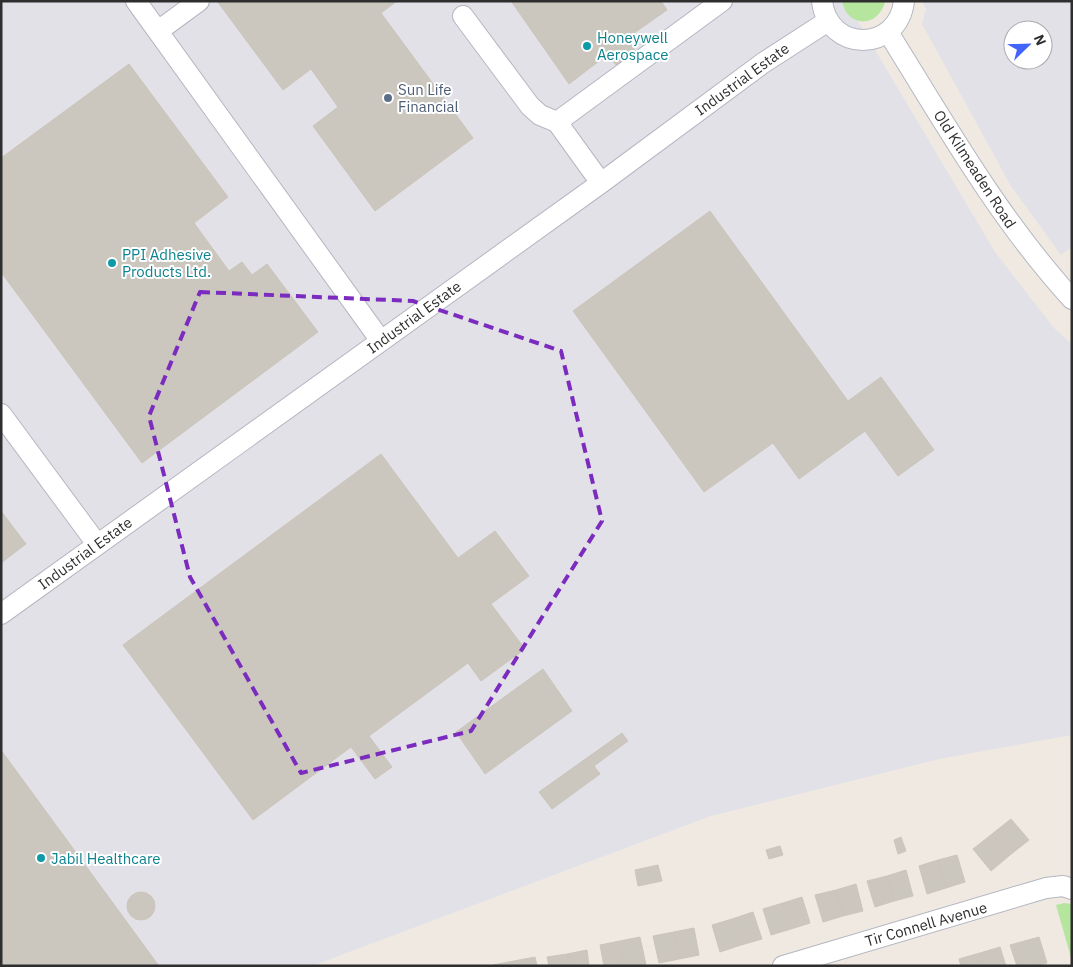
<svg xmlns="http://www.w3.org/2000/svg" width="1073" height="967" viewBox="0 0 1073 967" font-family="'IBM Plex Sans',sans-serif">
  <style>
    .industrial { fill: #e3e1e8; fill-rule: evenodd }
    .green { fill: #b6e59e }
    .building { fill: #cbc7bf; stroke: #cbc5ba }
    .lines { fill: none; stroke-linecap: round; stroke-linejoin: round }
    .minor-casing { stroke: #b4b7c1; stroke-width: 22 }
    .minor { stroke: #fff; stroke-width: 20 }
    .marked { fill: none; stroke: #7b2cbf; stroke-width: 4; stroke-dasharray: 10 6; stroke-linejoin: round }
    .culture-dot { fill: #0f9aa8; stroke: #fff; stroke-width: 2 }
    .service-dot { fill: #5c6f8a; stroke: #fff; stroke-width: 2 }
    .labels { text-anchor: middle; dominant-baseline: central; stroke-width: 4; stroke-linejoin: round; paint-order: stroke }
    .culture-label { font-size: 15px; fill: #0d838f; stroke: #fff; text-anchor: start }
    .street-label { font-size: 15px; fill: #2e2e2e; stroke: #fff }
    .service-label { font-size: 15px; fill: #4e5e75; stroke: #fff; text-anchor: start }
  </style>
  <rect width="100%" height="100%" fill="#efe9e1"/>
  <path class="industrial" d="M1,1H846L995,252L1054,328L1072,344V735L939,759L711,816L312,966H1Z
    M922,1H1072V247L1061,255L1011,186L922,24L926,9ZM1013,30H1043V60H1013Z"/>
  <path class="green" d="M842,1H884L885,2C878,28 847,28 842,1Z
    M1064,903L1072,904V961L1056,905Z"/>
  <path class="building" d="M217,1H397L381,13L473,138L375,211L313,126L338,107L311,69L283,90Z
    M511,1H661L667,10L627,38L637,54L618,67L607,55L569,84Z
    M129,64L228,197L194,223L229,271L242,262L252,275L267,264L318,332L142,463L1,272V158Z
    M710,211L848,401L881,377L934,450L898,476L865,431L799,479L773,443L704,492L573,311Z
    M381,454L458,558L495,531L529,576L491,604L525,649L481,681L468,663L369,736L392,767L375,779L351,747L253,820L123,645Z
    M1,511L26,544L1,563Z
    M543,669L572,711L485,774L456,732Z
    M622,733L628,741L594,766L600,774L552,809L539,792Z
    M1,750L159,966H1Z
    M1011,819L1029,840L1010,855L992,834Z
    M992,834L1010,855L991,871L973,849Z
    M901,837L906,851L898,854L894,840Z
    M780,846L783,855L769,859L766,850Z
    M957,855L965,882L946,888L938,860Z
    M938,860L946,888L927,894L919,866Z
    M658,865L662,881L638,886L635,870Z
    M906,870L913,896L894,901L887,876Z
    M887,876L894,901L875,907L867,881Z
    M856,884L863,911L843,916L836,890Z
    M836,890L843,916L823,922L815,895Z
    M127 906a14 14 0 1 1 28 0a14 14 0 1 1-28 0Z
    M802,897L810,923L791,929L783,903Z
    M783,903L791,929L771,935L763,909Z
    M753,912L762,939L741,945L732,919Z
    M732,919L741,945L720,952L712,925Z
    M694,928L699,955L679,959L674,932Z
    M674,932L679,959L659,963L653,936Z
    M640,937L646,965L625,966L620,941Z
    M1039,937L1047,963L1037,966H1017L1010,945Z
    M620,941L625,966H604L600,945Z
    M1000,947L1006,966H983L980,953Z
    M587,950L589,966H569L567,954Z
    M980,953L983,966H961L959,959Z
    M567,954L569,966H549L547,957Z
    M535,957L537,966H515L514,961Z
    M514,961L515,966H493V965Z"/>
  <g class="lines">
    <g class="minor-casing">
      <path id="minor" d="M136,1L381,341
        M822,1C828,53 898,53 904,1
        M463,16L530,106L540,115L557,122L601,183
        M158,31L199,1
        M888,32C945,124 999,219 1072,299
        M557,122L722,1
        M1,414L97,544
        M1,614L601,183L763,63L828,21
        M783,966L1046,888L1063,886L1072,889"/>
    </g>
    <use href="#minor" class="minor"/>
  </g>
  <path class="marked" d="M200,292L413,301L561,351L602,521L471,731L301,773L190,577L149,416Z"/>
  <g class="culture-dot">
    <circle cx="587" cy="46" r="5"/>
    <circle cx="112" cy="263" r="5"/>
    <circle cx="41" cy="858" r="5"/>
  </g>
  <circle class="service-dot" cx="388" cy="98" r="5"/>
  <g class="labels">
    <g class="culture-label">
      <text x="597" y="37">Honeywell<tspan x="597" dy="17">Aerospace</tspan></text>
      <text x="122" y="254">PPI Adhesive<tspan x="122" dy="17">Products Ltd.</tspan></text>
      <text x="51" y="858">Jabil Healthcare</text>
    </g>
    <g class="street-label">
      <text transform="translate(742 79) rotate(-36)">Industrial Estate</text>
      <text transform="translate(975 169) rotate(57)">Old Kilmeaden Road</text>
      <text transform="translate(414 317) rotate(-36)">Industrial Estate</text>
      <text transform="translate(85 553) rotate(-36)">Industrial Estate</text>
      <text transform="translate(926 924) rotate(-16)">Tir Connell Avenue</text>
    </g>
    <g class="service-label">
      <text x="398" y="89">Sun Life<tspan x="398" dy="17">Financial</tspan></text>
    </g>
  </g>
  <rect width="1073" height="967" fill="none" stroke="#2e2e2e" stroke-width="5"/>
  <g transform="translate(1028 45) rotate(67)"><circle r="24" fill="#ffffff" stroke="#ababab"/>
  <path d="M0-4L9 19L0 12L-9 19Z" fill="#4264fb"/>
  <text y="-8" font-size="14" font-weight="bold" text-anchor="middle" fill="#2e2e2e">N</text>
  </g>
</svg>
